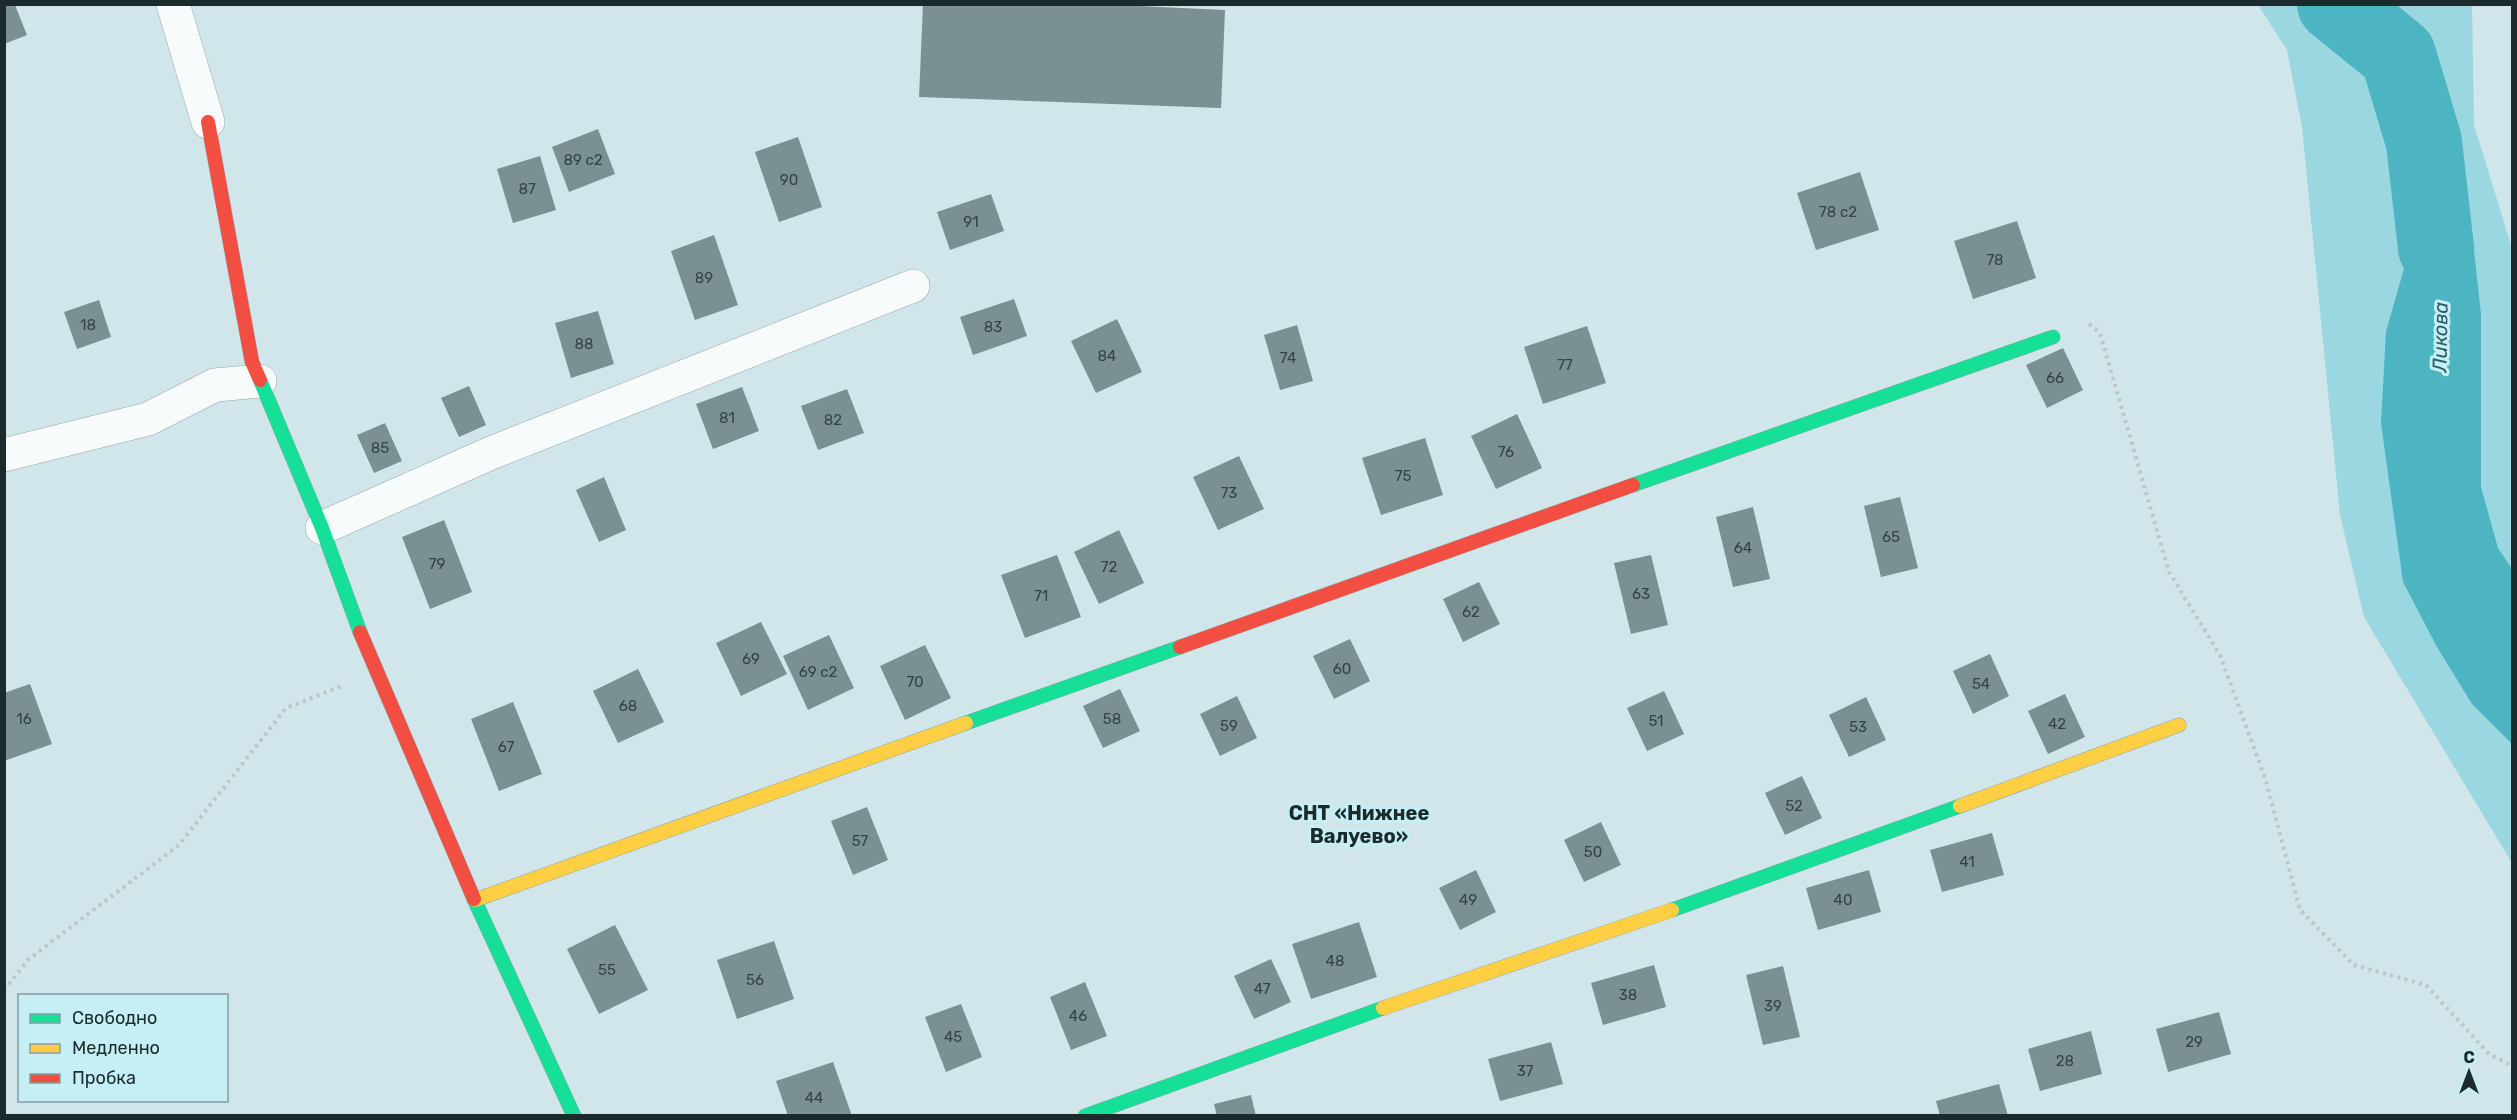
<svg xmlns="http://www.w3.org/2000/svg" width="2517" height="1120" viewBox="0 0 2517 1120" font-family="Rubik,sans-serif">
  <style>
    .green { fill: #9bd7e0 }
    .water { fill: #4db5c1 }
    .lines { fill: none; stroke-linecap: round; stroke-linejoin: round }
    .river { stroke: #4db5c1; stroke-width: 76 }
    .building { fill: #7a9093 }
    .street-casing { stroke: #95a6a9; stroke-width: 34 }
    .fast-casing { stroke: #95a6a9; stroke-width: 15 }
    .slow-casing { stroke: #95a6a9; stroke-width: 15 }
    .jam-casing { stroke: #95a6a9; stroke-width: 15 }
    .path { stroke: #bec5c7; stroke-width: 4; stroke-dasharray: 3 4.5; stroke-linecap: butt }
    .street { stroke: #f8fbfc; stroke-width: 33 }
    .fast { stroke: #16e098; stroke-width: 14 }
    .slow { stroke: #ffcf43; stroke-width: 14 }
    .jam { stroke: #f24e42; stroke-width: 14 }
    .labels { text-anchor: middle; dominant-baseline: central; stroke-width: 6; stroke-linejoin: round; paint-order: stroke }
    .number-label { font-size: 15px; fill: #334446 }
    .water-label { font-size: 20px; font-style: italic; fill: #2b5d64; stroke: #c6eef5 }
    .neighbourhood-label { font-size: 20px; font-weight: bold; fill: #1b2b2d; stroke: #c6eef5 }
  </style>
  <rect width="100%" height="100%" fill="#d0e6ea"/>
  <path class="green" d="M2258,5H2472L2474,125L2512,248V863L2364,617L2340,515L2302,127L2287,50Z"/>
  <path class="water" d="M2424,142L2472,232L2481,314V487L2498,548L2512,569V744L2472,704L2437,647L2403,582L2381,423L2386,332L2407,258V189Z"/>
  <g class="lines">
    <path class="river" d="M2335,4L2398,55L2424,142L2436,248"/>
  </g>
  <path class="building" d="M923,4H1096L1225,10L1221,108L919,97Z
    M4,5H15L27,35L4,44Z
    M598,129L615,174L569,192L552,147Z
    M798,137L822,207L779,222L755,152Z
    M540,156L556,210L513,223L497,169Z
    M1860,172L1879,230L1816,250L1797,193Z
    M991,194L1004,231L950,250L937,212Z
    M2017,221L2036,278L1973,299L1954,241Z
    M714,235L738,305L695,320L671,251Z
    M1014,299L1027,336L973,355L960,317Z
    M99,300L111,337L77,349L64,312Z
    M598,311L614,364L571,378L555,323Z
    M1117,319L1142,372L1096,393L1071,341Z
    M1297,325L1313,381L1280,390L1264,335Z
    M1587,326L1606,383L1543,404L1524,347Z
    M2063,348L2083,390L2047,408L2026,365Z
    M469,386L486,425L459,437L441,398Z
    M742,387L759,431L713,449L696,404Z
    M847,389L864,433L818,450L801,406Z
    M1517,414L1542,468L1496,489L1471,436Z
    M385,423L402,461L374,473L357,435Z
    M1425,438L1443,495L1381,515L1362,458Z
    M1239,456L1264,509L1218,530L1193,477Z
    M604,477L626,530L599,542L576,490Z
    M1900,497L1918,568L1881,577L1864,506Z
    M1753,507L1770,579L1733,587L1716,517Z
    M444,520L472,592L430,609L402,537Z
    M1119,530L1144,583L1099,604L1074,552Z
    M1057,555L1081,617L1025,638L1001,575Z
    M1651,555L1668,625L1631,634L1614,563Z
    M1479,582L1500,624L1463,642L1443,599Z
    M761,622L787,674L741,696L716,643Z
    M829,635L854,688L808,710L783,656Z
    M1350,639L1370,681L1334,699L1313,656Z
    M925,645L951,698L905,720L880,666Z
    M1990,654L2009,696L1973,714L1953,671Z
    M638,669L664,722L618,743L593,691Z
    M30,684L52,744L4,761V693Z
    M1120,689L1140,731L1103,748L1083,706Z
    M1664,691L1684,734L1647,751L1627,708Z
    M2065,694L2085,737L2048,754L2028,711Z
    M1237,696L1257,738L1220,756L1200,714Z
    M1866,697L1886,740L1849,757L1829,715Z
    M513,702L542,774L499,791L471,719Z
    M1802,776L1822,818L1785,835L1765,793Z
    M867,807L888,860L853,875L831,821Z
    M1601,822L1621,865L1584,882L1564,840Z
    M1992,833L2004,875L1942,892L1930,850Z
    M1476,870L1496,912L1460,930L1439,888Z
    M1869,870L1881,912L1818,930L1806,888Z
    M1359,922L1377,977L1311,999L1292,944Z
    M615,925L648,990L599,1014L567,949Z
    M774,941L794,999L737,1019L717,960Z
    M1271,959L1291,1002L1254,1019L1234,976Z
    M1654,965L1666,1007L1603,1025L1591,983Z
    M1783,966L1800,1037L1763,1045L1746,975Z
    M1085,982L1107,1036L1071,1050L1050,997Z
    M961,1004L982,1057L946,1072L925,1017Z
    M2219,1012L2231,1054L2168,1072L2156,1029Z
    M2091,1031L2102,1074L2040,1091L2028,1049Z
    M1551,1042L1563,1084L1500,1101L1488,1059Z
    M833,1062L852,1116H788L776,1081Z
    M1999,1084L2008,1116H1940L1936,1101Z
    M1251,1095L1256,1116H1217L1214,1104Z"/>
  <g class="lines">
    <g class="street-casing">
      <path id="street" d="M173,4L208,122
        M4,455L148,419L215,385L260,381
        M322,528L491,453L913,286"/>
    </g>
    <g class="fast-casing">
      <path id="fast" d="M260,380L322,528L360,632
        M1633,485L2053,337
        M966,723L1180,647
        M474,899L574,1116
        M1672,910L1960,806
        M1085,1116L1383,1008"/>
    </g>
    <g class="slow-casing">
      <path id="slow" d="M1960,806L2179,725
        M475,900L966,723
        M1383,1008L1672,910"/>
    </g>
    <g class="jam-casing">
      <path id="jam" d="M208,122L252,362L260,380
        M360,632L474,899
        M1180,647L1633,485"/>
    </g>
    <path class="path" d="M2089,324L2100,333L2169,572L2220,655L2266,781L2300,910L2354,965L2426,985L2489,1054L2512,1066
      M4,990L29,959L179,845L286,708L342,686"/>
    <use href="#street" class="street"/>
    <use href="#fast" class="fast"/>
    <use href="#slow" class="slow"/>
    <use href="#jam" class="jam"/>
  </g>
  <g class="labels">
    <g class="number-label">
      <text x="583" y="160">89 с2</text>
      <text x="789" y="180">90</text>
      <text x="527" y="189">87</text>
      <text x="1838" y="212">78 с2</text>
      <text x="971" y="222">91</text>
      <text x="1995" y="260">78</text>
      <text x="704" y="278">89</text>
      <text x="88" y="325">18</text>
      <text x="993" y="327">83</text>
      <text x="584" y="344">88</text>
      <text x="1107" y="356">84</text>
      <text x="1288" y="358">74</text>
      <text x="1565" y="365">77</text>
      <text x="2055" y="378">66</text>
      <text x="727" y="418">81</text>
      <text x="833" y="420">82</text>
      <text x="380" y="448">85</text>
      <text x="1506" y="452">76</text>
      <text x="1403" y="476">75</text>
      <text x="1229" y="493">73</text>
      <text x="1891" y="537">65</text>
      <text x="1743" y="548">64</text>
      <text x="437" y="564">79</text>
      <text x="1109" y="567">72</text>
      <text x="1641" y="594">63</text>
      <text x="1041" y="596">71</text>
      <text x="1471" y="612">62</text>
      <text x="751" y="659">69</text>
      <text x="1342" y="669">60</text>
      <text x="818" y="672">69 с2</text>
      <text x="915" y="682">70</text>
      <text x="1981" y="684">54</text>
      <text x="628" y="706">68</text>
      <text x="24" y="719">16</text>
      <text x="1112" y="719">58</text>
      <text x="1656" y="721">51</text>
      <text x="2057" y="724">42</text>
      <text x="1229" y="726">59</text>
      <text x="1858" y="727">53</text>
      <text x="506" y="747">67</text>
      <text x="1794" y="806">52</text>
      <text x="860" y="841">57</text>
      <text x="1593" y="852">50</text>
      <text x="1967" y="862">41</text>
      <text x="1468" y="900">49</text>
      <text x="1843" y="900">40</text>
      <text x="1335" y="961">48</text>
      <text x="607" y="970">55</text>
      <text x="755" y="980">56</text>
      <text x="1262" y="989">47</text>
      <text x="1628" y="995">38</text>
      <text x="1773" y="1006">39</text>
      <text x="1078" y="1016">46</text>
      <text x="953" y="1037">45</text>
      <text x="2194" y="1042">29</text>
      <text x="2065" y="1061">28</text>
      <text x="1525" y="1071">37</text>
      <text x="814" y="1098">44</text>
    </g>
    <g class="water-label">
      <text transform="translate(2440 337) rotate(-89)">Ликова</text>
    </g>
    <g class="neighbourhood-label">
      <text x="1359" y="813">СНТ «Нижнее<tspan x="1359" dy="23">Валуево»</tspan></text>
    </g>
  </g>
  <rect width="2517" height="1120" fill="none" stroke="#1b2b2d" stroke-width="12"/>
  <rect x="18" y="994" width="210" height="108" fill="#c6eef5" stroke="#82a0a5" stroke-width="1.5"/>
  <rect x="30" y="1014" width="30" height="9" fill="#16e098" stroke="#82a0a5" stroke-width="1.5"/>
  <text x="72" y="1024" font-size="18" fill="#1b2b2d">Свободно</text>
  <rect x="30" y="1044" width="30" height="9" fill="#ffcf43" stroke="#82a0a5" stroke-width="1.5"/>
  <text x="72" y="1054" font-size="18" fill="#1b2b2d">Медленно</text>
  <rect x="30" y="1074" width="30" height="9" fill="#f24e42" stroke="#82a0a5" stroke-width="1.5"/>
  <text x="72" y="1084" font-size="18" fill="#1b2b2d">Пробка</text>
  <g transform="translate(2469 1072)" stroke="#c6eef5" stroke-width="4.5" paint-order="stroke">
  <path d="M0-4.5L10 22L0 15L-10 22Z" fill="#1b2b2d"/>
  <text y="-9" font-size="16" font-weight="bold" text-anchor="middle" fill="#1b2b2d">С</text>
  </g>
</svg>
